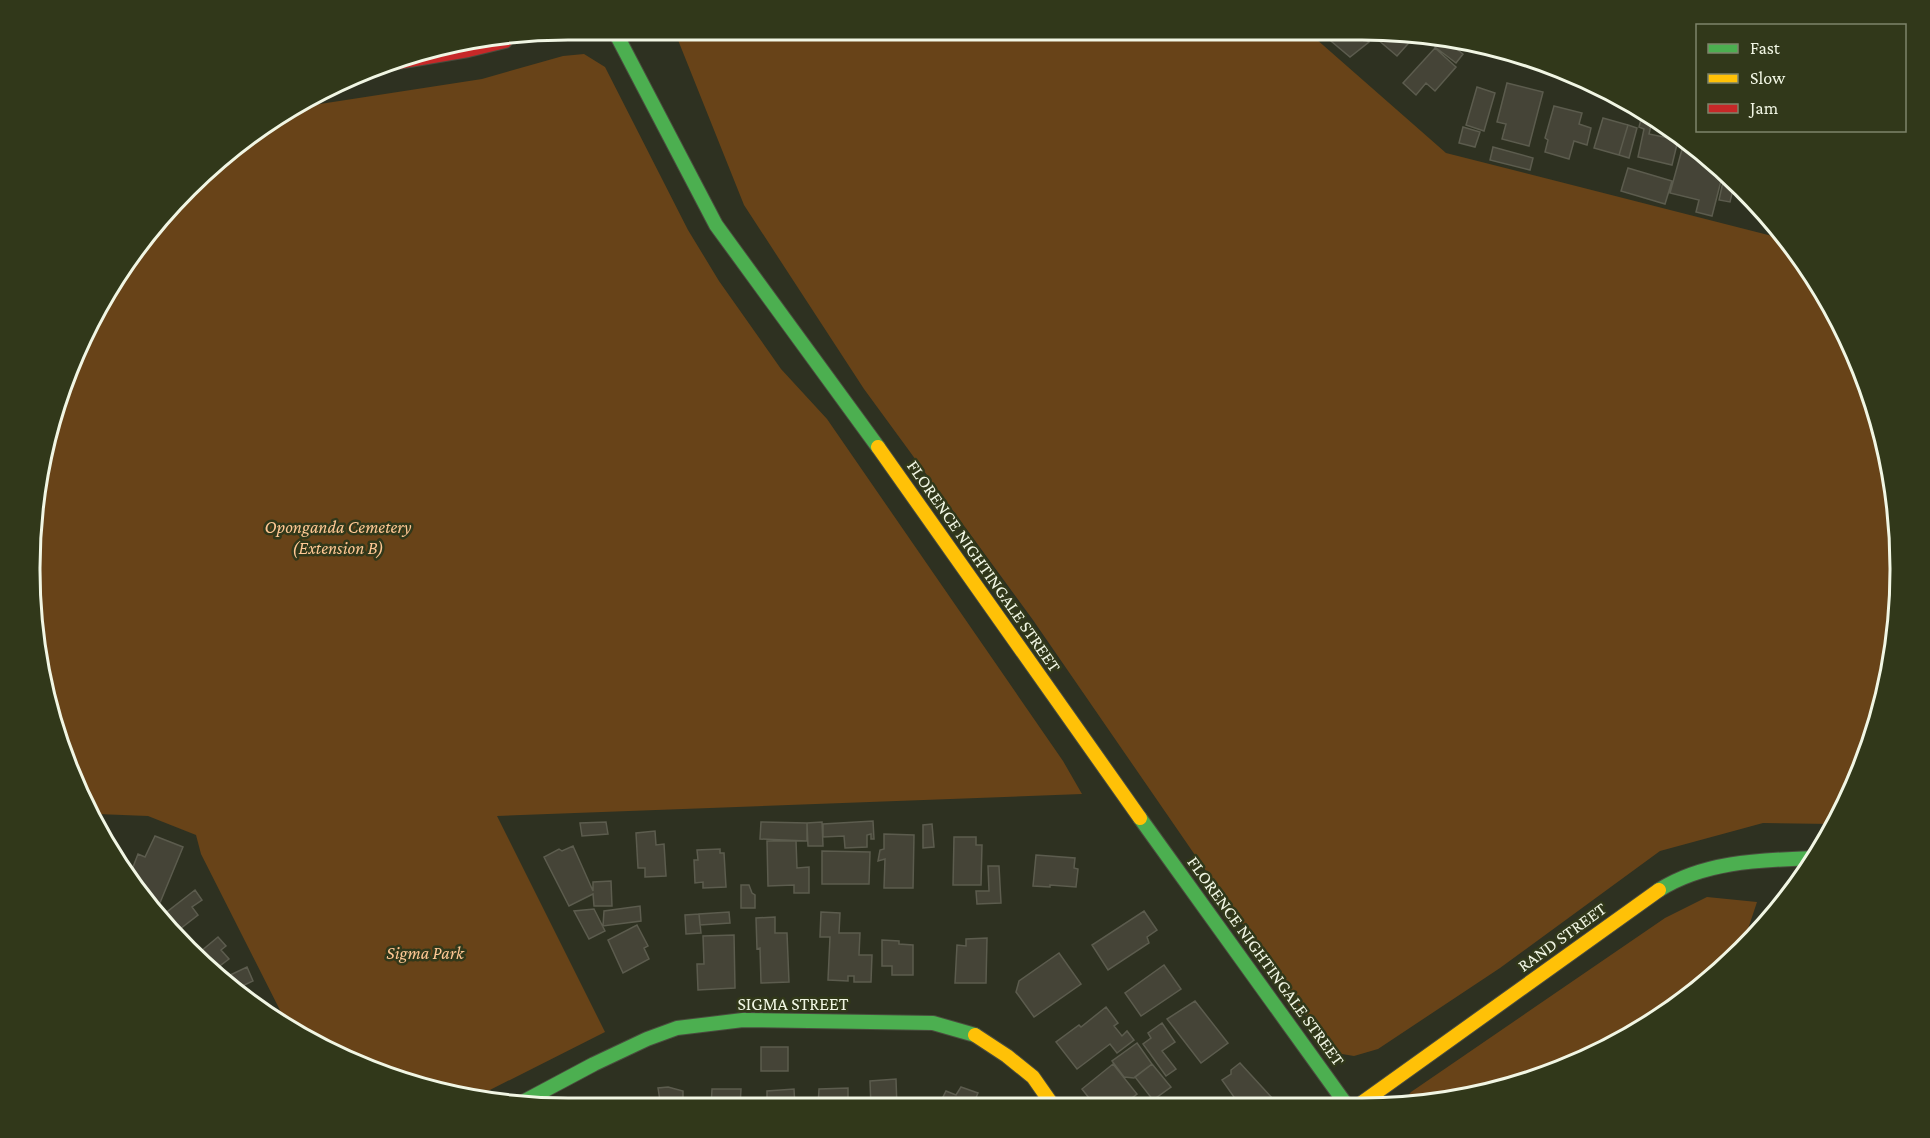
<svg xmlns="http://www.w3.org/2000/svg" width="1930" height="1138" viewBox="0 0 1930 1138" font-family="'Crimson Pro',serif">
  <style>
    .green { fill: #684318 }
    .building { fill: #454437; stroke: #5c5c4e; stroke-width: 1.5 }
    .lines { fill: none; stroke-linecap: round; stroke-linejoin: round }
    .fast-casing { stroke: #4a4c3e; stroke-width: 16 }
    .slow-casing { stroke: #4a4c3e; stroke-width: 16 }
    .jam-casing { stroke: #4a4c3e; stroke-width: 16 }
    .fast { stroke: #4caf50; stroke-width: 14 }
    .slow { stroke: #ffc107; stroke-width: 14 }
    .jam { stroke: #c62828; stroke-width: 14 }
    .labels { text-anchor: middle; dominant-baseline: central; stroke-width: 5; stroke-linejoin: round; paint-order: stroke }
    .park-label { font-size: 18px; font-style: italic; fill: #ffc894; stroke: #31381a }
    .street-label { font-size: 18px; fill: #f1f6e4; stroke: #31381a }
    .rim { fill: none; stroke: #f1f6e4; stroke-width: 3 }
  </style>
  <rect width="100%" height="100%" fill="#2e3121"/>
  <path class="green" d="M674,30L1307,31L1446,153L1784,239L1809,270L1859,363L1890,464L1900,569L1890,675L1859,776L1833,824L1763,823L1660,851L1500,968L1378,1049L1354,1056L1336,1053L1317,1032L1033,620L864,389L744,205Z
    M584,54L605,67L688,230L719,281L781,369L827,419L1063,761L1082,794L497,816L605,1032L478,1096L395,1079L288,1026L201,854L196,835L148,816L97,814L59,743L30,569L59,396L141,241L241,141L307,106L482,79L563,56Z
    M1707,897L1757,902L1743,944L1717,974L1630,1036L1501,1090L1400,1106L1411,1092L1665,918Z"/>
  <path class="building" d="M1319,31H1345L1353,40L1358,35L1369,42L1350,57Z
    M1384,31H1397L1416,35L1397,56L1377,39Z
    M1441,40L1447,41L1463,54L1456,63L1435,47Z
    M1435,48L1456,67L1435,91L1426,83L1416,95L1403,83Z
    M1507,83L1543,92L1529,146L1502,139L1506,124L1497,122Z
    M1477,87L1495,93L1484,131L1466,125Z
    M1554,106L1582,113L1579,124L1591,128L1587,145L1574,141L1569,159L1545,152L1548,140L1545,138Z
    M1643,112L1653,117L1649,134L1678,140L1672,165L1638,157L1644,129L1639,127Z
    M1603,118L1628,125L1619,155L1594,148Z
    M1628,125L1637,128L1629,158L1619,155Z
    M1463,127L1480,132L1475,147L1459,143Z
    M1684,142L1723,173L1712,216L1696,212L1699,200L1670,193Z
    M1493,147L1533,158L1530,170L1490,160Z
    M1628,168L1672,181L1665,204L1621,191Z
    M1723,182L1734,185L1730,202L1719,200Z
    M873,821L874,839H871V834L867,835V847L845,848L844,836L823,837V824Z
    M606,822L608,834L582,836L580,823Z
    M761,822L807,823V841L760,839Z
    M822,822L823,846H808L807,823Z
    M932,824L934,847L923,848V825Z
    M655,831L656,845L664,844L666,876L645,877V868H638L636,833Z
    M884,834L914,835L913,888H884L885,859L878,861L880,850L884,849Z
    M155,836L183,847L157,910L141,897L130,875L138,854L145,857Z
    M954,837H976V845H982L981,885H953Z
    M767,841H796L797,868L809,867V893H794V885L768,886Z
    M573,846L593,891V882L611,881L612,906H594L593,894L569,906L544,857L559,849L562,851Z
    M720,849V853H724L726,887L703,888V882L695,883L694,860H698L697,850Z
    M822,851L870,852L869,884H822Z
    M1036,855L1075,858L1074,868L1078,869L1076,887L1050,885V887L1033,886Z
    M988,866H999L1001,903L977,904L976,891H989Z
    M741,885H749L752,893L755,895V908H741Z
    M195,890L202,900L192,907L198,915L180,929L174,921L170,924L163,915Z
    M640,906L641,921L603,926L604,911Z
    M594,909L605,931L589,939L574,911Z
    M1144,911L1157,930L1147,937L1149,943L1108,970L1092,945Z
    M729,912L730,923L700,925L699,914Z
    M821,912L840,913L839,933H860L859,955H872L871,982H854V976H848V981L828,980L830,937H820Z
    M699,914L701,933L686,934L685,915Z
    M775,917V933H787L789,982L761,983L760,948L757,949L756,918Z
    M637,925L648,946L644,948L649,959L623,973L608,940Z
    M734,935L735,988L698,990L697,964H704L703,936Z
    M218,937L226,946L221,950L229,959L217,968L200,952Z
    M987,938L986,983H955L957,945L966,946V939Z
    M882,940L899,941V944L913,945V975H892V966H882Z
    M1059,953L1081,984L1034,1017L1016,992L1019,981Z
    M1164,965L1181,989L1141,1016L1125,993Z
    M247,967L253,981L238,988L226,977Z
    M1195,1001L1228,1043L1201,1063L1167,1019Z
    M1106,1007L1118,1023L1114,1026L1122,1036L1127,1031L1134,1040L1117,1053L1110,1044L1077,1069L1056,1042L1079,1025L1081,1027Z
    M1162,1023L1175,1042L1162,1051L1176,1069L1166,1076L1143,1044L1151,1038L1148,1033Z
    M1137,1043L1152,1064L1134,1078L1124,1077L1112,1061Z
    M761,1047H788V1071H761Z
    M1240,1063L1273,1099L1262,1107H1241L1222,1080L1231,1074V1070Z
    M1113,1064L1137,1094L1120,1107H1104L1101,1103L1096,1107L1082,1089Z
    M1152,1064L1171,1087L1153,1100L1135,1077Z
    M896,1079L897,1107H871L870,1081Z
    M668,1087L683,1091V1107H661L658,1088Z
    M961,1087L978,1093L972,1107H938L946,1091L956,1095Z
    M848,1088V1107H818L819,1089Z
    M712,1089H741L740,1107H711Z
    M794,1089L795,1107H767V1091Z"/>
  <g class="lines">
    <g class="fast-casing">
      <path id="fast" d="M614,30L716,225L878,447
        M1140,818L1348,1107
        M1659,890C1705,861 1761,860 1814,858
        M519,1104L594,1064L647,1039L677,1028L743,1020L933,1023L975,1035"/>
    </g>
    <g class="slow-casing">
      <path id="slow" d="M878,447L1140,818
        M975,1035L1007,1056L1033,1077L1054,1107
        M1356,1107L1659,890"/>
    </g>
    <g class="jam-casing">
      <path id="jam" d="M386,64L468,50L505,41"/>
    </g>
    <use href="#fast" class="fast"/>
    <use href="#slow" class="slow"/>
    <use href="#jam" class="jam"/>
  </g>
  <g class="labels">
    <g class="park-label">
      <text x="338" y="527">Oponganda Cemetery<tspan x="338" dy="21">(Extension B)</tspan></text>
      <text x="425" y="953">Sigma Park</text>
    </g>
    <g class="street-label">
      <text transform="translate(984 566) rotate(55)">FLORENCE NIGHTINGALE STREET</text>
      <text transform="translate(1562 937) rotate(-36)">RAND STREET</text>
      <text transform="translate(1266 961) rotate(54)">FLORENCE NIGHTINGALE STREET</text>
      <text x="793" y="1004">SIGMA STREET</text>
    </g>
  </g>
  <path d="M0 0H1930V1138H0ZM568 40H1362A528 528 0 0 1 1890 568V570A528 528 0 0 1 1362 1098H568A528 528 0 0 1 40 570V568A528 528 0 0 1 568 40Z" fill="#31381a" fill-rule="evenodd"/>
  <path class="rim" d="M568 40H1362A528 528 0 0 1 1890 568V570A528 528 0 0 1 1362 1098H568A528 528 0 0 1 40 570V568A528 528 0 0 1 568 40Z"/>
  <rect x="1696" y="24" width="210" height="108" fill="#31381a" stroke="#7e846b" stroke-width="1.5"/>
  <rect x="1708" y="44" width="30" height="9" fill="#4caf50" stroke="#7e846b" stroke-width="1.5"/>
  <text x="1750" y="54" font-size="18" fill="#f1f6e4">Fast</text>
  <rect x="1708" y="74" width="30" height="9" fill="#ffc107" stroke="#7e846b" stroke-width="1.5"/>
  <text x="1750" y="84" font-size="18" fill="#f1f6e4">Slow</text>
  <rect x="1708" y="104" width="30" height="9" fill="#c62828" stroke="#7e846b" stroke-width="1.5"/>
  <text x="1750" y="114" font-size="18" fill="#f1f6e4">Jam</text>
</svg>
